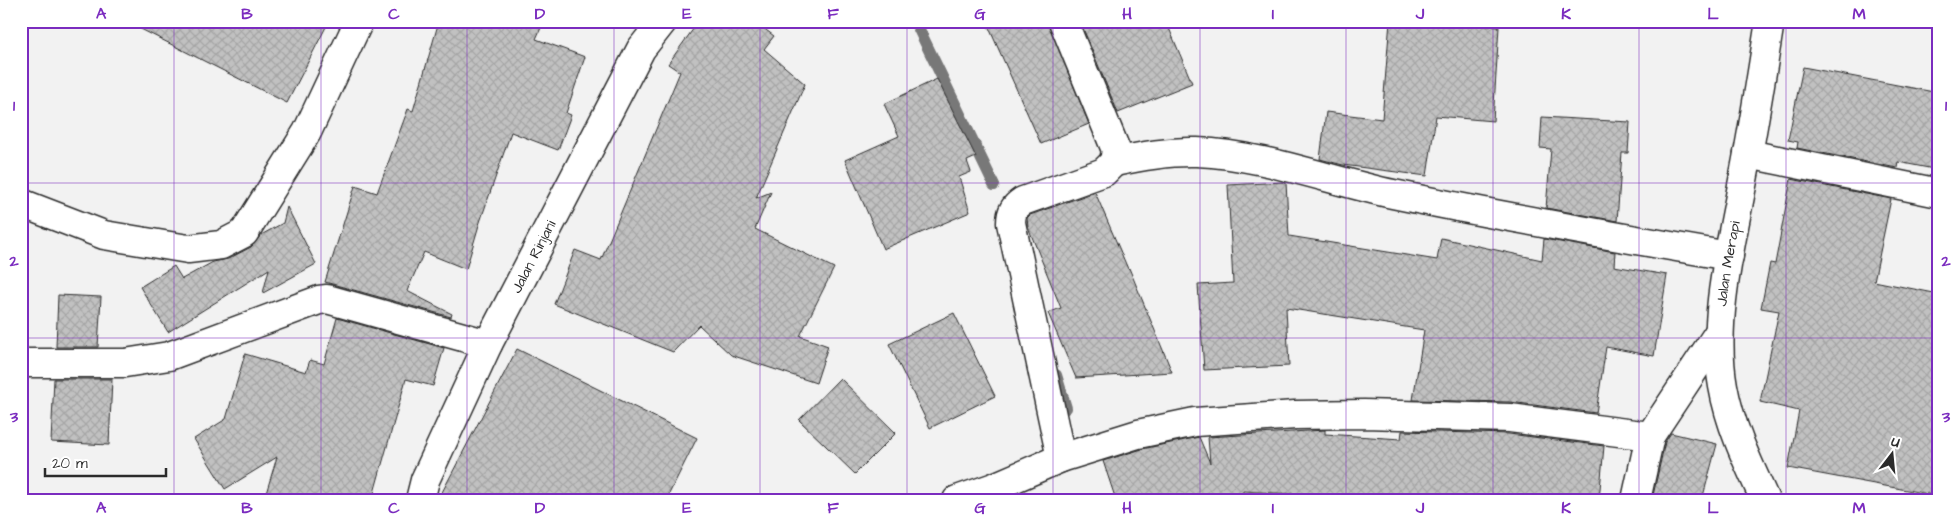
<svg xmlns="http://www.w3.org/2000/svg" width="1960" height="521" viewBox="0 0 1960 521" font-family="'Architects Daughter',sans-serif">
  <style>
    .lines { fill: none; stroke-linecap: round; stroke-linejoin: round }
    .stream { stroke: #787878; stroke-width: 12 }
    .building { fill: url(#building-cross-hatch); stroke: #2b2b2b }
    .minor-casing { stroke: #2b2b2b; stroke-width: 31 }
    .primary-casing { stroke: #2b2b2b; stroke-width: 31 }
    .minor { stroke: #fff; stroke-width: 28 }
    .primary { stroke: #fff; stroke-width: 28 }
    .grid { fill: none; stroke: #7b2cbf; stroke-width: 1; stroke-opacity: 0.55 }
    .labels { text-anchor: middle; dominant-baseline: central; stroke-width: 5; stroke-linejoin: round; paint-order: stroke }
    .street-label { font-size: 15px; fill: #2b2b2b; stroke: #fff }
    .neatline { fill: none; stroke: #7b2cbf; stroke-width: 2 }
    .grid-label { font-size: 16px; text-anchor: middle; font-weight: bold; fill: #7b2cbf }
  </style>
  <defs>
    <pattern id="building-cross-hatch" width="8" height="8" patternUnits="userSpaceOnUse" patternTransform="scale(1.25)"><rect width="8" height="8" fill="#c1c1c1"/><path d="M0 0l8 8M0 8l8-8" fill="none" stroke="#a6a6a6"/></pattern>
  </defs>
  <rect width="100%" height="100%" fill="#f2f2f2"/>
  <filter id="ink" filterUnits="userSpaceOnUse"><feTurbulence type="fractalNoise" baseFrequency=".02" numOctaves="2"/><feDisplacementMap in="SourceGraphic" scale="10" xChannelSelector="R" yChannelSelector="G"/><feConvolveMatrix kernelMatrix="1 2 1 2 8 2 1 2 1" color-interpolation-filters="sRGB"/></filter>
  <g filter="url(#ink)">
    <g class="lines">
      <path class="stream" d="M915,21L994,185
        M1056,375L1066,408"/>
    </g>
    <path class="building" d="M125,21H329L287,103Z
      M439,21H544L536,39L585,57L566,113L571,115L558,150L511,132L479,225L466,269L424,252L407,291L452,314L451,317L325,282L355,186L377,193L408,109L413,111Z
      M699,21H754L774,36L764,49L805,84L756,198L771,192L755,229L834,268L800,336L828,346L816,383L731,355L699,325L673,352L554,304L575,250L601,260L680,72L668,64Z
      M986,21H1048L1089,124L1041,144Z
      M1080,21H1166L1192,83L1118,113Z
      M1390,21H1425L1499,27L1493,121L1436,116L1427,176L1343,165L1320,159L1326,112L1382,119Z
      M1803,67L1939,93V170L1898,162L1897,168L1797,148L1798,142L1788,140Z
      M937,79L976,157L967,161L971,172L959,177L970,212L883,249L845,160L899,136L884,104Z
      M1542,117L1630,122L1628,153H1622L1617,221L1546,208L1551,149L1540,148Z
      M1791,179L1891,199L1874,281L1939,294V496L1788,468L1799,411L1760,402L1779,311L1761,308L1770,263L1775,264Z
      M1284,182L1286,183L1289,236L1437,260L1441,238L1542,260L1544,239L1615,252L1614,266L1667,275L1654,356L1606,347L1596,413L1510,402L1413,400L1424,330L1286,308L1289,366L1204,370L1198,285L1233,283L1228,185Z
      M1095,192L1128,269L1129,268L1172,372L1076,378L1048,313L1061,308L1028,227L1027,218L1030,215Z
      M287,207L316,264L263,293L269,269L168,332L140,287L174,266L182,279L213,262L228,259L251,247L261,235L283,223Z
      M58,295L101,297L98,347H56Z
      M954,313L995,396L930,428L889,344Z
      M337,318L444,348L433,386L406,379L372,500H264L277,457L225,489L194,439L226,419L245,354L306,372L310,360L324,364Z
      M517,349L697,438L666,500H438Z
      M840,378L896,433L855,474L799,420Z
      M54,379H112L109,445L51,442Z
      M1325,430V434L1401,439L1402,431L1509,434L1604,446L1599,500H1325V496L1243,491V500H1116L1103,461L1142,449L1199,437L1210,463L1208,437Z
      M1671,433L1717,444L1702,500H1652L1665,442Z"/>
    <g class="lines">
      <g class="minor-casing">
        <g id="minor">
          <path d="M1748,154L1939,193"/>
          <path d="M1114,162C1141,156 1169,151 1197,152C1264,155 1328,180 1393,194C1505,217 1617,237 1729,256"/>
          <path d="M21,203L104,235L188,249L221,245L244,233L307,132L359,21"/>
          <path d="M21,363H125L169,356L319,300L327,299L488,344"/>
          <path d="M1061,458L1011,223C1011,212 1014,207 1023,201L1104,172L1114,162L1116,150L1063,21"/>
          <path id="s1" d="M420,500L425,480L488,344L641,49L663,21"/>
          <path d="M957,500L994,487L1061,458L1138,434L1195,422L1295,415L1364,414L1510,418L1650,436"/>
          <path d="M1636,500L1650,436L1719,332"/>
        </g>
      </g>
      <g class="primary-casing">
        <g id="primary">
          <path id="s2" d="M1765,500C1748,463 1730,426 1723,386C1711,320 1732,241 1744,175C1754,124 1762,73 1770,21"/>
        </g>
      </g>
      <use href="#minor" class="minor"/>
      <use href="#primary" class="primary"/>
    </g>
  </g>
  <path class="grid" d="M174,21V500M321,21V500M467,21V500M614,21V500M760,21V500M907,21V500M1053,21V500M1200,21V500M1346,21V500M1493,21V500M1639,21V500M1786,21V500M21,183H1939M21,338H1939"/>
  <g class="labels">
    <g class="street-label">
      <text stroke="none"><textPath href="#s1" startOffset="269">Jalan Rinjani</textPath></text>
      <text stroke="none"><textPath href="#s2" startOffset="245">Jalan Merapi</textPath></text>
    </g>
  </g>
  <rect width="1960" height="521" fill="none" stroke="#fff" stroke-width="55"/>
  <g transform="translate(1892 454) rotate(16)" stroke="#ffffff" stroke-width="4" paint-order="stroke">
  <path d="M0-4L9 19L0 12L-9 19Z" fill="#2b2b2b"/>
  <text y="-8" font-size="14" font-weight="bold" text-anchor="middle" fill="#2b2b2b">U</text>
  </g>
  <path d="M45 468v8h121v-8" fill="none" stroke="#2b2b2b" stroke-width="2.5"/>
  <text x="52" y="468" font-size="15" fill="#2b2b2b" stroke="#ffffff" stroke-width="4" paint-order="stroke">20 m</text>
  <rect x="28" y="28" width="1904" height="466" class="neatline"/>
  <g class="grid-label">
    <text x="101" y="19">A</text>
    <text x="247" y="19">B</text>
    <text x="394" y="19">C</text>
    <text x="540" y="19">D</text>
    <text x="687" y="19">E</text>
    <text x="833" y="19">F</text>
    <text x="980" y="19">G</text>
    <text x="1127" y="19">H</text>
    <text x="1273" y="19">I</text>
    <text x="1420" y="19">J</text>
    <text x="1566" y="19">K</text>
    <text x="1713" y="19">L</text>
    <text x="1859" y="19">M</text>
    <text x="14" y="111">1</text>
    <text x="1946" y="111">1</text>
    <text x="14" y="266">2</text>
    <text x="1946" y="266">2</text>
    <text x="14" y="422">3</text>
    <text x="1946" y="422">3</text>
    <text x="101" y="513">A</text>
    <text x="247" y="513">B</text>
    <text x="394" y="513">C</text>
    <text x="540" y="513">D</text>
    <text x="687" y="513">E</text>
    <text x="833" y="513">F</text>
    <text x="980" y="513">G</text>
    <text x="1127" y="513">H</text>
    <text x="1273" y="513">I</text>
    <text x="1420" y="513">J</text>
    <text x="1566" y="513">K</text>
    <text x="1713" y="513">L</text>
    <text x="1859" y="513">M</text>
  </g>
</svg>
